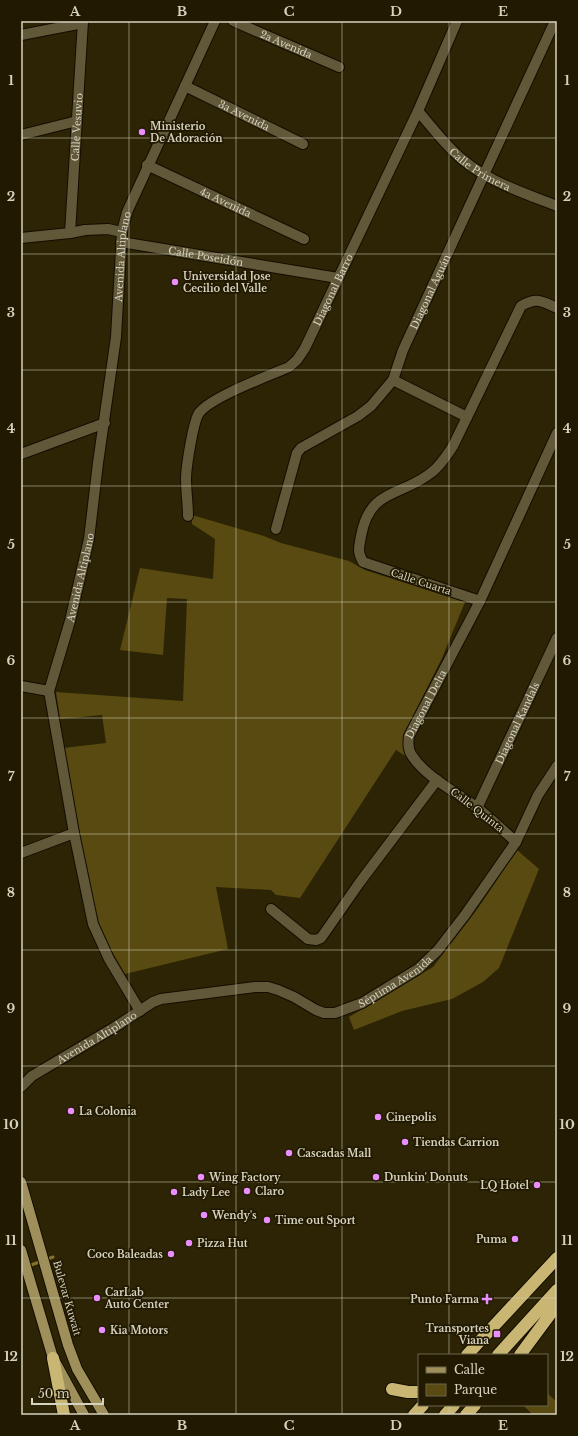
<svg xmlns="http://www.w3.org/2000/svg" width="578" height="1436" viewBox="0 0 578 1436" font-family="'Libre Baskerville',serif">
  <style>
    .green { fill: #584a11 }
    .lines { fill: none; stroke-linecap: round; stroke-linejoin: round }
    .stream { stroke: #84722b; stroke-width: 3 }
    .minor-casing { stroke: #130d00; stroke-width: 12 }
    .major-casing { stroke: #130d00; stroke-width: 12 }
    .highway-casing { stroke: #130d00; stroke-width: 14 }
    .minor { stroke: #605839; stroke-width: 10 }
    .major { stroke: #9f905b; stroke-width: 10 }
    .highway { stroke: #c9b672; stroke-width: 12 }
    .grid { fill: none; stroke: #d6d2c0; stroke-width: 1; stroke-opacity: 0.55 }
    .poi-dot { fill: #ea8dfd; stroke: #221a00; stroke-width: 1.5 }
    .labels { text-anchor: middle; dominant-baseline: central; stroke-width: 3.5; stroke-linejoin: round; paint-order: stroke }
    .street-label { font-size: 10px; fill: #d6d2c0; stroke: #221a00 }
    .poi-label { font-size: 10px; font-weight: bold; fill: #d6d2c0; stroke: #221a00; text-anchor: start }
    .neatline { fill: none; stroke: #d6d2c0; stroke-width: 1.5 }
    .grid-label { font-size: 13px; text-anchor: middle; font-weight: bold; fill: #d6d2c0 }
  </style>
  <rect width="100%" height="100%" fill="#2c2404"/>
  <path class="green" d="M192,515L264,536L281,543L349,561L365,570L465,602L442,658L404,734L403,746L407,757L396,750L300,898L276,895L271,890L216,887L228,949L125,974L100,931L95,914L63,748L106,743L102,715L60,719L56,692L183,701L187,599L167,598L163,655L120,650L140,568L213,579L215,539L192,524Z
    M517,850L539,869L499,968L483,982L452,999L402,1011L354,1030L349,1017L433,967L478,908Z
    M547,1393L557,1402V1415H533L524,1406L525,1405H547Z"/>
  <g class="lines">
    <path class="stream" d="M21,1273L31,1265L53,1257"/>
    <g class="minor-casing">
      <g id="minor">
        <path id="s1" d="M233,21L339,67"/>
        <path d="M21,35L83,23"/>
        <path id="s2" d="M185,86L303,144"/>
        <path id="s3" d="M418,111C429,124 440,138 452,150C480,179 521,192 557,206"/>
        <path d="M21,135L77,121"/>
        <path id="s4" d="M147,165L304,239"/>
        <path id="s5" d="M70,233L83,21"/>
        <path d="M21,238L70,233L85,230L108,229L122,232"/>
        <path id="s6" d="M121,242L338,278"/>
        <path d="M393,380L467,417"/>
        <path d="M21,454L105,423"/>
        <path id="s7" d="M188,516C188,504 186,491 186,479C186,468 193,422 199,413C211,397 268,376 289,367L297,360L305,348L418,111L457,21"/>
        <path id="s8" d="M276,529L297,453L301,448L358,416L371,406L393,380L403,350L555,21"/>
        <path d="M480,601L363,562C357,551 359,548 361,536C370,487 402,497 432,472C441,465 447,455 453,446L521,306C537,297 541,301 557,308"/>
        <path d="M21,686L49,691"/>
        <path id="s9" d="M477,808L557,638"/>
        <path id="s10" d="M516,842C503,830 490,818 476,807C456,792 424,776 411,754C408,749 408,743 409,736L480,601L557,433"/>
        <path d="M21,853L74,833"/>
        <path d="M271,909L308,939L316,940L321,938L360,882L437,780"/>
        <path id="s11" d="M140,1011L109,959L93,924L74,833L49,691L70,621L89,539L98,463L116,337L122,232L127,212L215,21"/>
        <path id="s12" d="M21,1087L32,1076L115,1027L153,1002L161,999L255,987H268L278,990L294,997L316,1010L324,1013H335L362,1003L418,969L438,950L465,915L516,842L538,795L557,766"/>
      </g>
    </g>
    <g class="major-casing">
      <path id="major" d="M21,1182L68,1345L77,1369L104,1415
        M21,1250L53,1358L84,1415"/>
    </g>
    <g class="highway-casing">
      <path id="highway" d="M467,1355L557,1258
        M498,1355L557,1290
        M520,1355L557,1305
        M53,1358L64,1415
        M392,1389L408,1392H419
        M414,1415L423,1405
        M445,1415L454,1405
        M466,1415L475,1405"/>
    </g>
    <use href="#minor" class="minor"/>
    <use href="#major" class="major"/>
    <use href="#highway" class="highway"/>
  </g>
  <path class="grid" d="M129,21V1415M236,21V1415M342,21V1415M449,21V1355M21,138H557M21,254H557M21,370H557M21,486H557M21,602H557M21,718H557M21,834H557M21,950H557M21,1066H557M21,1182H557M21,1298H557M449,1405V1415"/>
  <g class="poi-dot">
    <circle cx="142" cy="132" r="4"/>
    <circle cx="175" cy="282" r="4"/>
    <circle cx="71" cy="1111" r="4"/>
    <circle cx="378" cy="1117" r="4"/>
    <circle cx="405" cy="1142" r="4"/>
    <circle cx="289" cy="1153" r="4"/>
    <circle cx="201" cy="1177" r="4"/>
    <circle cx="376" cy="1177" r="4"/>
    <circle cx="537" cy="1185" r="4"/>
    <circle cx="247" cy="1191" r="4"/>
    <circle cx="174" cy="1192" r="4"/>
    <circle cx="204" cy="1215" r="4"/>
    <circle cx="267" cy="1220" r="4"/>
    <circle cx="515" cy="1239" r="4"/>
    <circle cx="189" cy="1243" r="4"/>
    <circle cx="171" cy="1254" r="4"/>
    <circle cx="97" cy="1298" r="4"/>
    <path d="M485 1293h4v4h4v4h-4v4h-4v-4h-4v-4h4z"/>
    <circle cx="102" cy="1330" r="4"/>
    <rect x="493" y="1330" width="8" height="8" rx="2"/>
  </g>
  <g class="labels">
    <g class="street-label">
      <text stroke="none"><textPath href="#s1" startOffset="58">2a Avenida</textPath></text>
      <text stroke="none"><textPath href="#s2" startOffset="66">3a Avenida</textPath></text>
      <text stroke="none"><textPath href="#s5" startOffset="106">Calle Vesuvio</textPath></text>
      <text stroke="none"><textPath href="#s3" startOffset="86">Calle Primera</textPath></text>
      <text stroke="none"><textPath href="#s4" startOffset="87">4a Avenida</textPath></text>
      <text stroke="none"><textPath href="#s6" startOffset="86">Calle Poseidón</textPath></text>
      <text stroke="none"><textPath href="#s11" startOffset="778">Avenida Altiplano</textPath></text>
      <text stroke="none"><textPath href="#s7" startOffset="296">Diagonal Barro</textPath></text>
      <text stroke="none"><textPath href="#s8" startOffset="297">Diagonal Aguán</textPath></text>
      <text stroke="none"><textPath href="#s11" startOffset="454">Avenida Altiplano</textPath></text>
      <text transform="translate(421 582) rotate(18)">Calle Cuarta</text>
      <text stroke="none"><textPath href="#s10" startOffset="192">Diagonal Delta</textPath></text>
      <text stroke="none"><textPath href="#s9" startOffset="94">Diagonal Kandals</textPath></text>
      <text transform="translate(477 810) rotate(38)">Calle Quinta</text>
      <text stroke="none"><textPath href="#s12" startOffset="415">Séptima Avenida</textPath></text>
      <text stroke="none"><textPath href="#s12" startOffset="91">Avenida Altiplano</textPath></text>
      <text transform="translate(67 1298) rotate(74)">Bulevar Kuwait</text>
    </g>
    <g class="poi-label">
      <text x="150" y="126">Ministerio<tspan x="150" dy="12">De Adoración</tspan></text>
      <text x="183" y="276">Universidad Jose<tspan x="183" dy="12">Cecilio del Valle</tspan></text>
      <text x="79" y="1111">La Colonia</text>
      <text x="386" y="1117">Cinepolis</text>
      <text x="413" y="1142">Tiendas Carrion</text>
      <text x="297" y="1153">Cascadas Mall</text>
      <text x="209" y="1177">Wing Factory</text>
      <text x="384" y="1177">Dunkin' Donuts</text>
      <text x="529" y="1185" text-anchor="end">LQ Hotel</text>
      <text x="255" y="1191">Claro</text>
      <text x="182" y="1192">Lady Lee</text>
      <text x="212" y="1215">Wendy's</text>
      <text x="275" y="1220">Time out Sport</text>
      <text x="507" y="1239" text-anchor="end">Puma</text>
      <text x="197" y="1243">Pizza Hut</text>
      <text x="163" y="1254" text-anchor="end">Coco Baleadas</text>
      <text x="105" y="1292">CarLab<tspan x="105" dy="12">Auto Center</tspan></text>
      <text x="479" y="1299" text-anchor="end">Punto Farma</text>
      <text x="489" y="1328" text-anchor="end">Transportes<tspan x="489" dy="12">Viana</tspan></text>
      <text x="110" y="1330">Kia Motors</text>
    </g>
  </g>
  <rect width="578" height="1436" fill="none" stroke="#221a00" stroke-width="44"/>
  <rect x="418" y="1354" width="130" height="52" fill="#221a00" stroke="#6a644d"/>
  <rect x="426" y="1367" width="20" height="6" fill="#9f905b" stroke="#6a644d"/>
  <text x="454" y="1374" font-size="12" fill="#d6d2c0">Calle</text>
  <rect x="426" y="1384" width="20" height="12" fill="#584a11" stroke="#6a644d"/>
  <text x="454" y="1394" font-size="12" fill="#d6d2c0">Parque</text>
  <path d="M32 1398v6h71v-6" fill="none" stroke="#d6d2c0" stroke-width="2"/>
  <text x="38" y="1398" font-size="12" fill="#d6d2c0" stroke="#221a00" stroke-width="3" paint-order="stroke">50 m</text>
  <rect x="22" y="22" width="534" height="1392" class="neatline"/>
  <g class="grid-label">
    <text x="75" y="16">A</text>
    <text x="182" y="16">B</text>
    <text x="289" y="16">C</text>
    <text x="396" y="16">D</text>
    <text x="503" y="16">E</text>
    <text x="11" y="85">1</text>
    <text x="567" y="85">1</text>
    <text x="11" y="201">2</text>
    <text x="567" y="201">2</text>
    <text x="11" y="317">3</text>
    <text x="567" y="317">3</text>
    <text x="11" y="433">4</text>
    <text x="567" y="433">4</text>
    <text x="11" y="549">5</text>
    <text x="567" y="549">5</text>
    <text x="11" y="665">6</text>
    <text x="567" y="665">6</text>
    <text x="11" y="781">7</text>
    <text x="567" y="781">7</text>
    <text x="11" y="897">8</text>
    <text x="567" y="897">8</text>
    <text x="11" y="1013">9</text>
    <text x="567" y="1013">9</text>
    <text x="11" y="1129">10</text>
    <text x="567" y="1129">10</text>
    <text x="11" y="1245">11</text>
    <text x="567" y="1245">11</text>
    <text x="11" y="1361">12</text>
    <text x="567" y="1361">12</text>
    <text x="75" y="1430">A</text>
    <text x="182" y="1430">B</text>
    <text x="289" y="1430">C</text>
    <text x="396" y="1430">D</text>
    <text x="503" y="1430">E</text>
  </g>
</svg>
